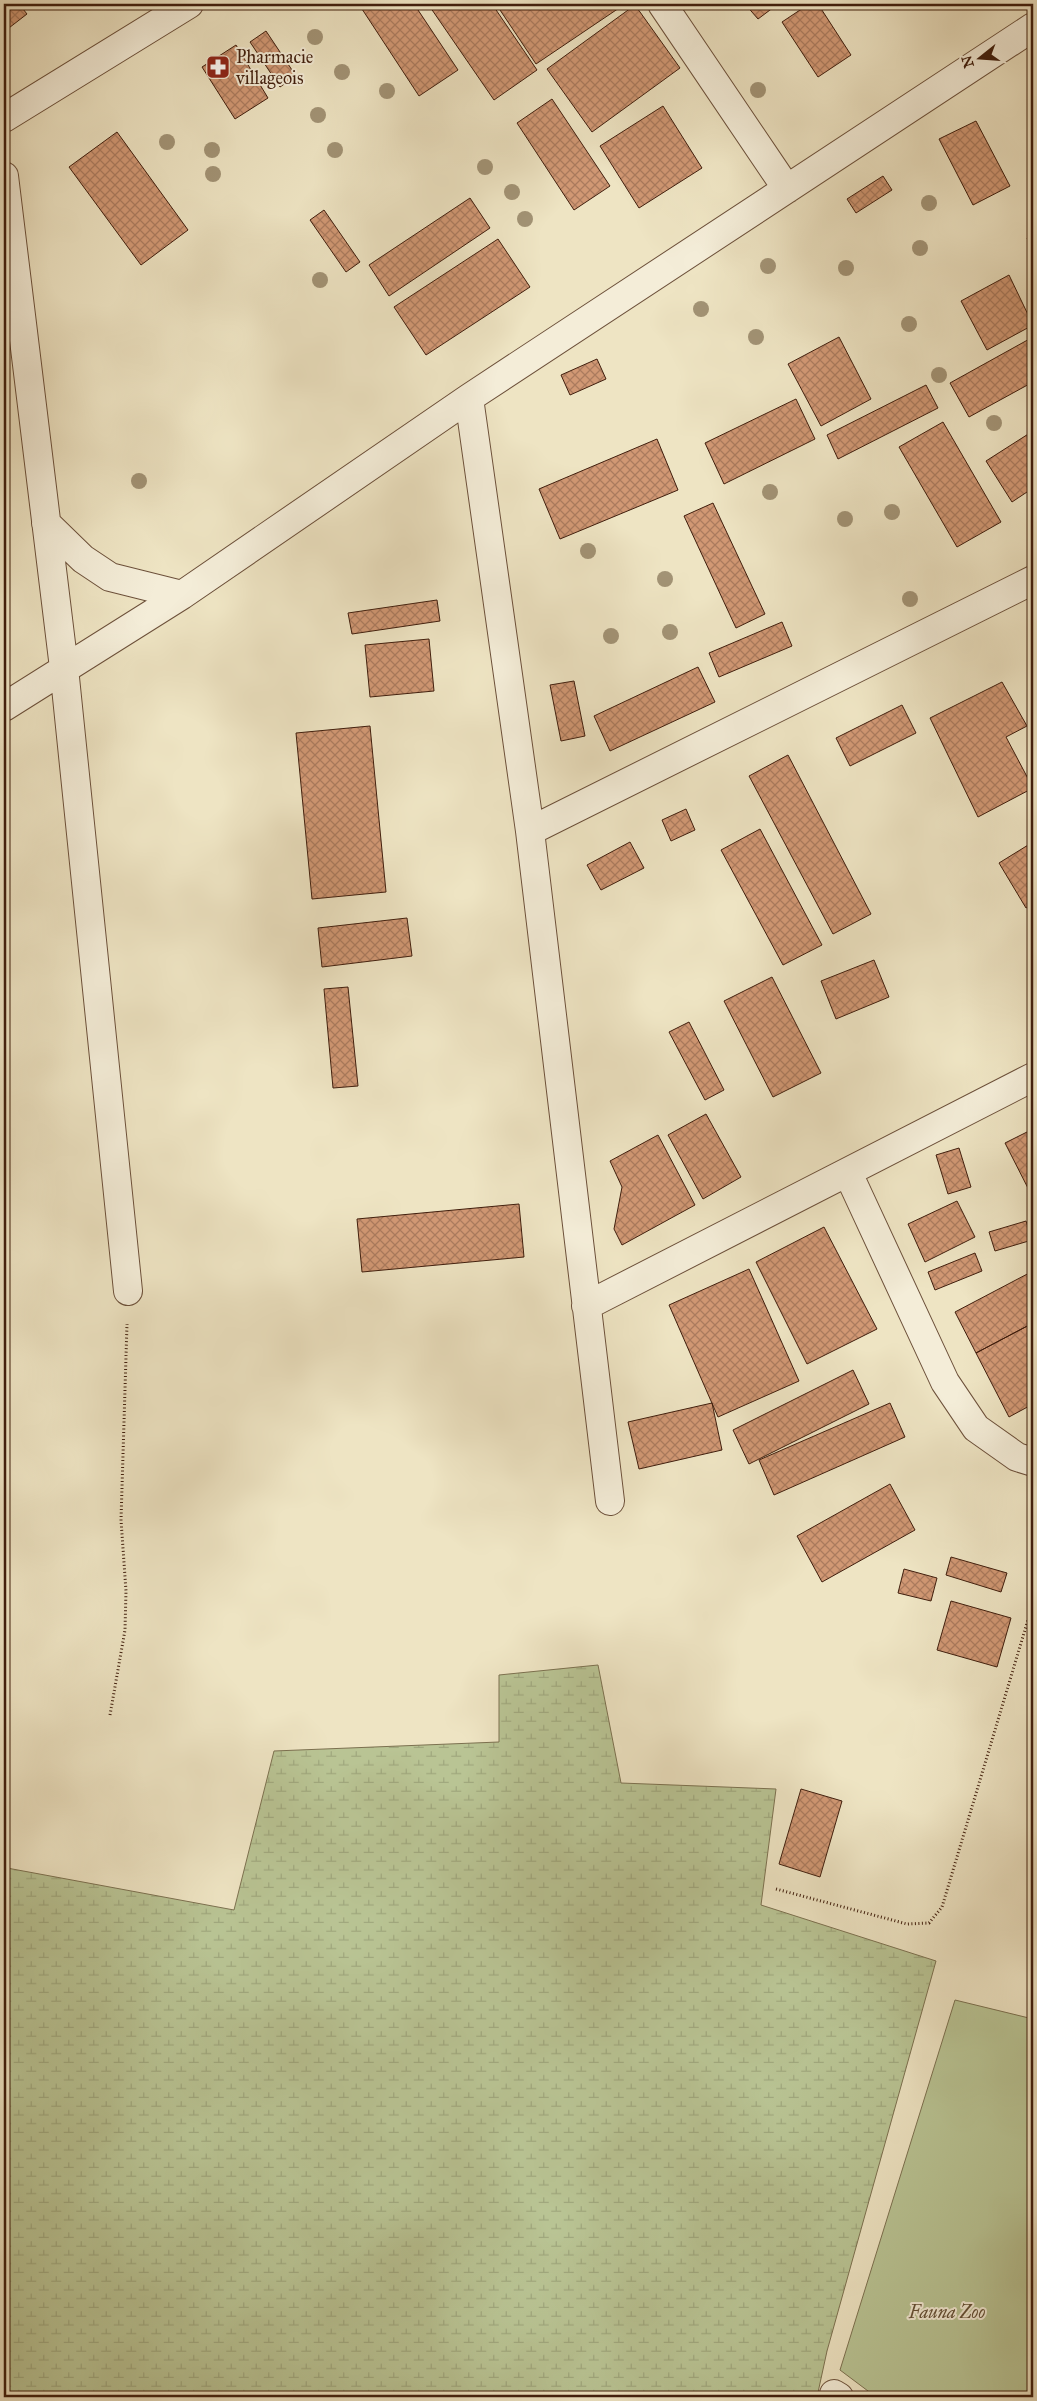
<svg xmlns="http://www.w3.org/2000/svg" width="1037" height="2401" viewBox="0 0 1037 2401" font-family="'IM FELL Great Primer',serif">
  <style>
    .green { fill: #b9c494; stroke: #7c7150 }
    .wetland { fill: url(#wetland-marsh); stroke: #7c7150 }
    .building { fill: url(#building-cross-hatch); stroke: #401e0d }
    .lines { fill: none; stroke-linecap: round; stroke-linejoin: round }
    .street-casing { stroke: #6c503a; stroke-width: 30 }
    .path { stroke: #401e0d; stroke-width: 3; stroke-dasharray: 1 2.5; stroke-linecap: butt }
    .street { stroke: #f4edd8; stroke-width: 28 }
    .tree { fill: #a29375 }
    .labels { text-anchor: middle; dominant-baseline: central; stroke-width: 4; stroke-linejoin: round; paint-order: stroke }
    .poi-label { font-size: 18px; fill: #401e0d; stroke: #f4edd8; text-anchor: start }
    .park-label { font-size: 18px; font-style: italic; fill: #645036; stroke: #f4edd8 }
  </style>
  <defs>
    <pattern id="wetland-marsh" width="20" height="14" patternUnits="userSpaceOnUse" patternTransform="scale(1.25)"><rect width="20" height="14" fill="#b9c494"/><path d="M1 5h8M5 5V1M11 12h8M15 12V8" fill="none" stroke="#a0a87e"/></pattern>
    <pattern id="building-cross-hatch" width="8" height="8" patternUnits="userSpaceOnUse" patternTransform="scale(1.25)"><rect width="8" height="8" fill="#d19874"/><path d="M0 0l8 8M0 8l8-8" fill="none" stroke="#ab7b5e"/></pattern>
  </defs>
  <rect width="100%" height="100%" fill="#eee4c3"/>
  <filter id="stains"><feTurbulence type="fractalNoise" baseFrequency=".004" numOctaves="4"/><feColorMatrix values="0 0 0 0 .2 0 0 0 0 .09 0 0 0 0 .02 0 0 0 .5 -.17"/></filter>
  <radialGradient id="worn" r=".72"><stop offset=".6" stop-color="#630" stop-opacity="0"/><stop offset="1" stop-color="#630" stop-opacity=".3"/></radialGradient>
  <path class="green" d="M955,2000L1033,2019V2397H876L840,2370Z"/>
  <path class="wetland" d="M598,1665L621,1783L776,1789L761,1905L936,1961L827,2351L817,2397H4V1886L7,1868L234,1910L274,1751L499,1742V1675Z"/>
  <path class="building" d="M4,4H19L27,14L5,31Z
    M371,4H414L458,70L419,96L362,9Z
    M428,4H492L537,70L494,100Z
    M496,4H625L536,64Z
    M745,4H778L758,19Z
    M809,4H818L851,55L818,77L782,22Z
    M635,5L680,68L592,132L547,69Z
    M266,31L296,76L280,87L250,42Z
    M236,45L268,98L235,119L202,67Z
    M552,99L610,186L574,210L517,123Z
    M663,106L702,168L639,208L600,146Z
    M976,121L1010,186L973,205L939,139Z
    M117,132L188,230L141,265L69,167Z
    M883,176L892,190L856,213L847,199Z
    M470,198L490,228L389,296L369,265Z
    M324,210L360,262L346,272L310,220Z
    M1033,234V249L1027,238Z
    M498,239L530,287L426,355L394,307Z
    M1009,275L1033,325L987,350L961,301Z
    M839,337L871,399L821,426L788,364Z
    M1033,337V382L969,417L950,383Z
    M597,359L606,379L570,395L561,375Z
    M926,385L938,408L838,459L827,435Z
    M796,399L815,439L724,484L705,443Z
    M943,422L1001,522L957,547L899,447Z
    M1033,431V488L1012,502L986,461Z
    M657,439L678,490L560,539L539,489Z
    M713,503L765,614L736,628L684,516Z
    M437,600L440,621L352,634L348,613Z
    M782,622L792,646L719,677L709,653Z
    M429,639L434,691L370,697L365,645Z
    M698,667L715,702L610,751L594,716Z
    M574,681L585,736L561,741L550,685Z
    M1002,682L1027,726L1006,737L1033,788L978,817L930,718Z
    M902,705L916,733L850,766L836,738Z
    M370,726L386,892L312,899L296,733Z
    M788,755L871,914L833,934L749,776Z
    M686,809L695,830L671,841L662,820Z
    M760,829L822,945L783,965L721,850Z
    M630,842L644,868L601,890L587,865Z
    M1033,842V904L1026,908L999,863Z
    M407,918L412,956L322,967L318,928Z
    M874,960L889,997L836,1019L821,981Z
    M772,977L821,1073L773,1097L724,1001Z
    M348,987L358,1086L333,1088L324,989Z
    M689,1022L724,1090L705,1100L669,1032Z
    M706,1114L741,1177L703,1199L668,1135Z
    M1033,1129V1198L1005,1143Z
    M658,1135L695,1205L622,1245L614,1229L622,1187L610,1161Z
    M959,1148L971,1187L948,1194L936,1155Z
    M957,1201L975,1237L925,1262L908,1224Z
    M519,1204L524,1257L362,1272L357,1219Z
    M1026,1221L1032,1240L995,1251L989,1232Z
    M824,1227L877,1329L807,1364L756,1262Z
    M975,1253L982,1271L935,1290L928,1272Z
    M749,1269L799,1381L718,1417L669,1305Z
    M1033,1271V1323L976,1353L955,1312Z
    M1033,1323V1404L1009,1417L976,1353Z
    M853,1370L869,1404L749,1464L733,1430Z
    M712,1403L722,1450L639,1469L628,1422Z
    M890,1403L905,1437L774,1495L759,1460Z
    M890,1484L915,1530L822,1582L797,1536Z
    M951,1557L1007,1573L1001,1592L946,1575Z
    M904,1569L937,1578L931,1601L898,1593Z
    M951,1601L1011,1618L997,1667L937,1650Z
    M801,1789L842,1801L820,1877L779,1864Z"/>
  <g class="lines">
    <g class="street-casing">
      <path id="street" d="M662,4L787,189
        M4,118L189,4
        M4,176L64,668L128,1291
        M469,398L530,831L610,1501
        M46,523L83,559L110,577L182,595
        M4,707L182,595L469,398L1033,27
        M530,831L1033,580
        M848,1173L945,1382L976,1428L1017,1457L1033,1462
        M586,1306L1033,1077
        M834,2394L839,2397"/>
    </g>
    <path class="path" d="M110,1715L125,1630L126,1591L121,1520L127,1324
      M776,1889L907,1924L929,1923L942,1907L1033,1603"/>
    <use href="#street" class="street"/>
  </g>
  <g class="tree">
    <circle cx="315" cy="37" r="8"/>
    <circle cx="342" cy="72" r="8"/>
    <circle cx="758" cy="90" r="8"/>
    <circle cx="387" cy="91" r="8"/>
    <circle cx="318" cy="115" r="8"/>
    <circle cx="167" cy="142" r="8"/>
    <circle cx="212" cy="150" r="8"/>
    <circle cx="335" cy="150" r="8"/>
    <circle cx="485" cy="167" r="8"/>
    <circle cx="213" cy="174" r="8"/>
    <circle cx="512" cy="192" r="8"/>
    <circle cx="929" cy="203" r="8"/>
    <circle cx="525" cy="219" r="8"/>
    <circle cx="920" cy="248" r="8"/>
    <circle cx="768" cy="266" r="8"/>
    <circle cx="846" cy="268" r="8"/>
    <circle cx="320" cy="280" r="8"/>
    <circle cx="701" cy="309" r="8"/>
    <circle cx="909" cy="324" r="8"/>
    <circle cx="756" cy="337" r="8"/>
    <circle cx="939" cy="375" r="8"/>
    <circle cx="994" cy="423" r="8"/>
    <circle cx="139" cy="481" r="8"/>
    <circle cx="770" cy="492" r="8"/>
    <circle cx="892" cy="512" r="8"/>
    <circle cx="845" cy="519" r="8"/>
    <circle cx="588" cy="551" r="8"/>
    <circle cx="665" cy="579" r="8"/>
    <circle cx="910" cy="599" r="8"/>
    <circle cx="670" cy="632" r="8"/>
    <circle cx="611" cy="636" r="8"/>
  </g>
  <defs>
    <g id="pharmacy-square" transform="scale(1.25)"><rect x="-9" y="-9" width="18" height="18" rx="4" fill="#8f2418" stroke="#f4edd8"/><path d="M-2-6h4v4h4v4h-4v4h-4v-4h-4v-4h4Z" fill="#fff"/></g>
  </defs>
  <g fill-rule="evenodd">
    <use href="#pharmacy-square" x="218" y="67"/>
  </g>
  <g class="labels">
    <g class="poi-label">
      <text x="236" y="57">Pharmacie<tspan x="236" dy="21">villageois</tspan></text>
    </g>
    <g class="park-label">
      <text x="947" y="2312">Fauna Zoo</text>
    </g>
  </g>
  <rect width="1037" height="2401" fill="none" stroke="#eee4c3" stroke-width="20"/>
  <rect x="5" y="5" width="1027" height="2391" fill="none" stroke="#401e0d" stroke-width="2.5"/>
  <rect x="10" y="10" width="1017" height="2381" fill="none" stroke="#401e0d"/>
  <g transform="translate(980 58) rotate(253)" stroke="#f4edd8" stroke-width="4" paint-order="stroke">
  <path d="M0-4L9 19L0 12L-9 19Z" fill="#401e0d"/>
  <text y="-8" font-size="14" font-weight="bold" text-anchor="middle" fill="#401e0d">N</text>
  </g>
  <rect width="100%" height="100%" filter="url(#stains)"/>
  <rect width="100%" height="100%" fill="url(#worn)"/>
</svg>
